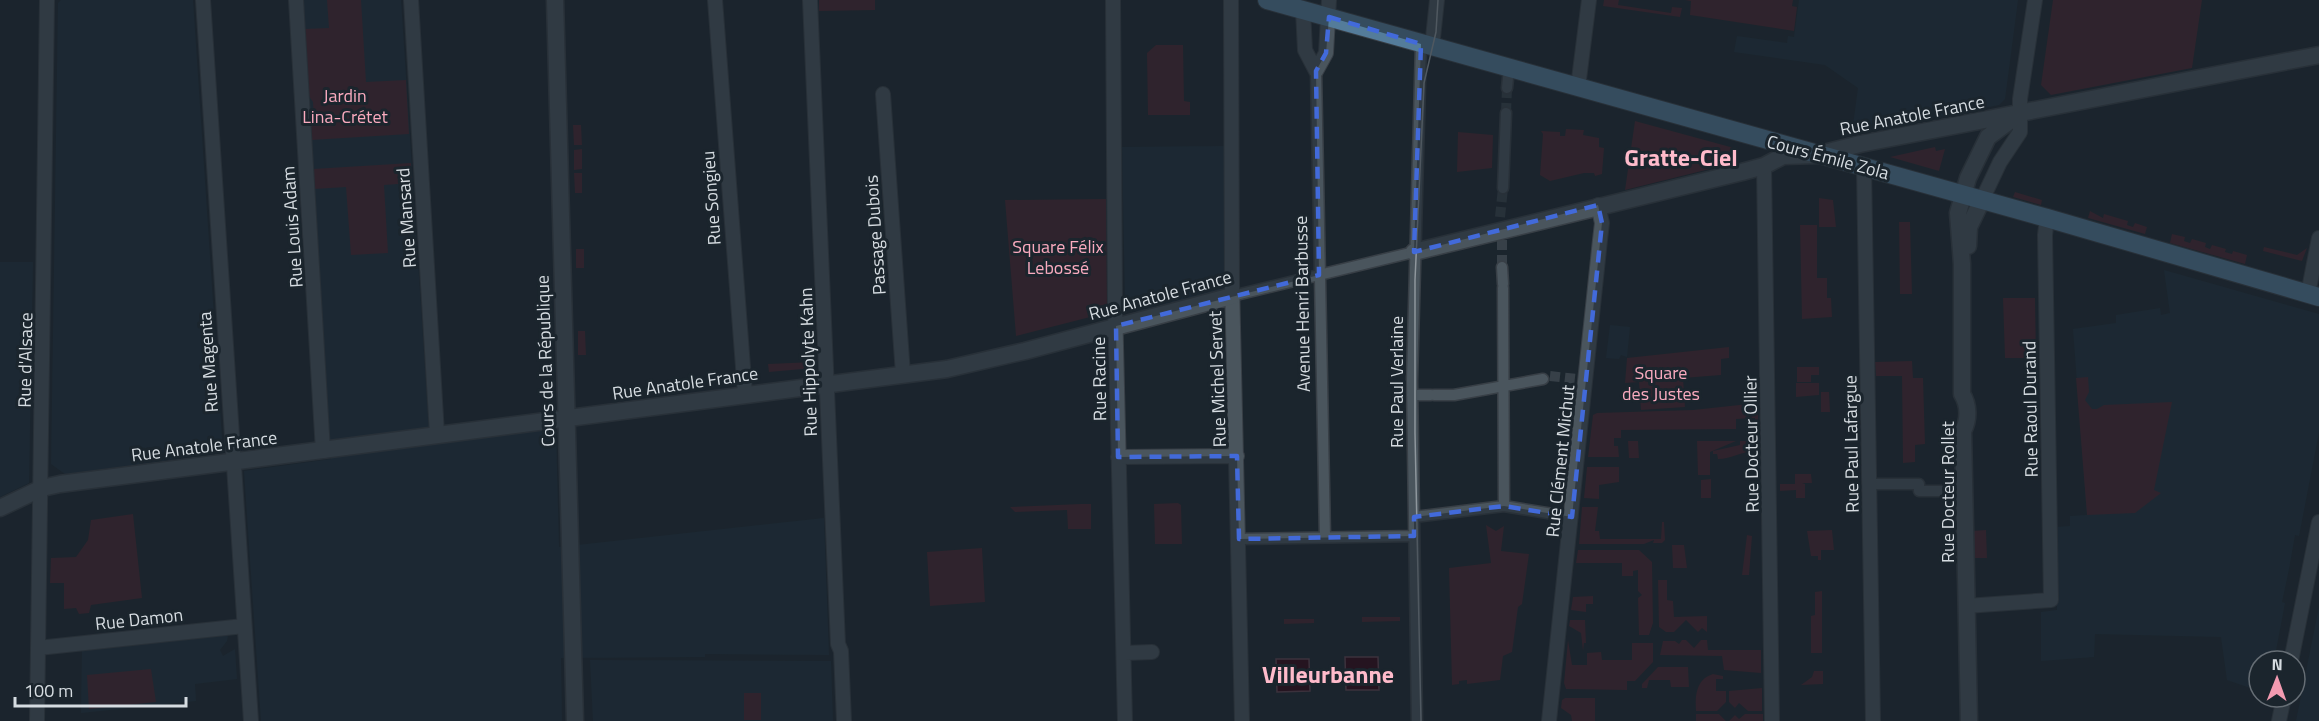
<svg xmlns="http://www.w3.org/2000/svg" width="2319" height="721" viewBox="0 0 2319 721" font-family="'Titillium Web',sans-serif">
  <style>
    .built { fill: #1e2e3a }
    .green { fill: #47232d }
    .water { fill: #320011; stroke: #63424f; stroke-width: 1.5 }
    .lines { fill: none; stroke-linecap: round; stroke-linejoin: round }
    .pedestrian-tunnel { stroke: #374048; stroke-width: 10; stroke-dasharray: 10 5; stroke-linecap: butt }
    .pedestrian-casing { stroke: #383f46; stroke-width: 13 }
    .minor-casing { stroke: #383f46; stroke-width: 16 }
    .tertiary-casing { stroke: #383f46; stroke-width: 19 }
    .primary-casing { stroke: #383f46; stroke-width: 20 }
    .pedestrian { stroke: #4a555d; stroke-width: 10 }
    .minor { stroke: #4a555d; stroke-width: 14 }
    .tertiary { stroke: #4a555d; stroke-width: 16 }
    .primary { stroke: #547c9a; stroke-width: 18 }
    .tram { stroke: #8f979d; stroke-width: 1.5 }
    .marked { fill: none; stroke: #426ada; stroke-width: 4.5; stroke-dasharray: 12 8; stroke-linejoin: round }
    .labels { text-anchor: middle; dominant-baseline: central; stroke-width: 6; stroke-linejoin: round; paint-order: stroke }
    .park-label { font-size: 18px; fill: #faabbf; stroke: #1b252d }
    .street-label { font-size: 18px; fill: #d6dce1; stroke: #1b252d }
    .district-label { font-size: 24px; font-weight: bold; fill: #ffbbcb; stroke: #1b252d }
  </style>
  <rect width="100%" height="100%" fill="#1b252d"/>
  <path class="built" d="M61,0H193L223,453L181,455L177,459L65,474L51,464L58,3Z
    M302,0H401L430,445L556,428L559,547L824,518L829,655L705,654V657L561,658L562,721H261L244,471L331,459Z
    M1799,0H2018L2005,99L1999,105L1852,133L1858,88L1825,65L1734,52L1737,36L1787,43L1788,36L1794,37Z
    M1225,146L1224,289L1136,312L1125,302L1122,147Z
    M0,262H33L29,483L0,497Z
    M2164,270L2319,314V432L2299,536L2295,535L2289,569L2282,602L2285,603L2274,661H2259V691L2227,680L2221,637L2095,634L2094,657L2041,661V612L2057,610L2056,527L2070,526V516L2087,515L2073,329L2116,323V315L2160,308L2161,315L2170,313Z
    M1610,325L1630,327L1627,357L1621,355L1619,359L1606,358Z
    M2319,607V721H2296Z
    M229,630L227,641L220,650L223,656L235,649L237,679L195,684L196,701L81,713L82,646Z
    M590,660L831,661L833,721H593Z"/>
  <path class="green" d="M327,0H361L366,82L406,80L409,134L311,140L310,125L314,120L313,102L308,95L304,29L329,28Z
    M819,0H875V10L819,11Z
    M1604,0H1619L1618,5L1671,13L1672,7L1682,8L1680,17L1603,6Z
    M1685,0H1793L1792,6L1797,7L1794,31L1690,15L1691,1Z
    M2053,0H2202L2192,68L2051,95L2041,85Z
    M1156,45H1183L1184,101L1190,102V115H1148L1147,53Z
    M1635,121L1734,148V163L1625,190Z
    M573,125H581L582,145H574Z
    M1566,129L1584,130L1583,135L1599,138V147L1604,148L1602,174L1595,176L1594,173H1584L1550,181L1540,175L1543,134L1541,131L1560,132V136H1565Z
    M1458,132L1493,135L1492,168L1457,172Z
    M1935,147L1936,151L1945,149L1939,171L1890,157Z
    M582,149V169L574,170V150Z
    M411,163L412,183L384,185L388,253L351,255L346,187L314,189L313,169Z
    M574,173H582V193H575Z
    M2015,192L2042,200L2041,205L2013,197Z
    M1819,198L1833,200L1836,227H1819Z
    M1106,199L1107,305L1098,315L1016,336L1005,200Z
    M2090,211L2103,218L2104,214L2128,221L2127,225L2133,227L2135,223L2147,227L2145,234L2088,218Z
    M1899,222H1910L1912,294H1900Z
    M1800,225H1817V278H1827V298H1831L1832,317L1802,319Z
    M2172,234L2185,237L2184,241L2190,243L2192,239L2206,243L2205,247L2210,249L2212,245L2226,249L2225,252L2232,254L2233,251L2247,255L2245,264L2170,243Z
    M2264,247L2297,255L2307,248L2302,261L2263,251Z
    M576,249H584V268H576Z
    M2003,298H2035L2036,358H2005Z
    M578,331H585L586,355H578Z
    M1729,347V358L1721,359V375L1683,378L1685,407L1641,410L1639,382L1625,383L1627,358Z
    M1912,361L1913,378H1923L1925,444L1915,445V462L1903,463L1902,376H1876L1875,362Z
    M814,362V368L769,372L768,364Z
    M1797,367H1819V375H1811V382H1797Z
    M2088,377L2089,392L2085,400L2092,409H2097L2104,405L2172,402L2154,490L2161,493L2135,513L2087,515L2076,378Z
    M1796,383H1819V395L1796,397Z
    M1821,392H1829L1830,412H1821Z
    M1758,403V422H1755V418L1736,419V429L1621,430V438H1614V446H1618L1619,457H1588L1593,415L1597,413L1693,410Z
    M1628,441H1638L1639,458H1629Z
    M1697,441H1736L1710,452V475H1698Z
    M1740,441H1758V451C1741,451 1732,459 1718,459L1717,454H1713V451L1740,445Z
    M1587,467H1619V482L1599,485V499L1584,498Z
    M1795,474H1811L1812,483H1802L1805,484V498H1796V490L1780,491V484H1795Z
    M1711,479V498H1701V480Z
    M1178,503L1181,505L1182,544H1155L1154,504Z
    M1081,504H1091V529H1068L1067,510L1015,512L1010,507Z
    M1582,507H1598L1595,531H1599L1600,539H1661L1662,522H1664L1665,540L1662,543H1653L1654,540L1644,544H1579Z
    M133,514L142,598L91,605L89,613L79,614L76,608L64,609V583H50L51,558L76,557L88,540L91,520Z
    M1486,525L1496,531L1504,526L1501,551L1529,554L1522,604L1518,607L1512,652L1503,656L1500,680L1467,684V680L1459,681V684L1452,685L1449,568L1491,563Z
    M1832,530L1834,550H1821V560H1818V556H1811L1807,531Z
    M1986,530L1987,558H1973L1972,531Z
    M1747,535L1752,536L1749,575H1742Z
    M1672,545H1684L1687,568H1673Z
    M982,548L985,602L930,606L927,552Z
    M1578,550H1639L1652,562L1653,623L1649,635H1639L1638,598L1642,595L1638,591V570L1633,571V576H1622V563H1576Z
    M1658,580H1667V600L1673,601L1674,617L1707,616V632L1702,628L1698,632L1686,620L1674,632H1666L1659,627Z
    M1822,591V653H1811V616L1815,615V592Z
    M1593,596V604H1586V612L1571,610L1573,597Z
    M1362,617H1400V621L1362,622Z
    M1284,619H1314V623L1284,624Z
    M1570,620H1585L1586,643H1584L1583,651L1581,633L1569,626Z
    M1568,640L1572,665H1587V653L1601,652L1602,660H1632V643H1653V662L1635,681H1627V690L1566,689L1564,683Z
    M1682,640H1686L1694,648L1701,640H1707L1708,650H1761V673L1724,670L1722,656L1660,655L1663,641H1675L1679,644Z
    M1658,667H1688L1689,687H1671L1670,680H1649L1647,688H1642V684Z
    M151,669L156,702L89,709L87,675Z
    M1814,671H1823V684L1801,685L1812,677Z
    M1713,674L1723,676V679H1716V691H1726V702L1717,711H1696C1695,696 1696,679 1713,674Z
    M1762,688V711H1748L1739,703L1735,708L1729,702V691Z
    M744,693H761V720H744Z
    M1565,698H1595V721H1572L1571,715L1561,708L1562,700Z
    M1696,714H1719L1726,721H1696Z
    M1745,714H1763V721H1729L1735,715L1739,719Z"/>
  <path class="water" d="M1345,657H1378L1379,690H1346Z
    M1309,659L1310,691L1277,692L1276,659Z"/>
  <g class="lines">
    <path class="pedestrian-tunnel" d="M1506,113L1507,88
      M1500,217L1503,188
      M1502,240V267
      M1550,376L1577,379"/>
    <g class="pedestrian-casing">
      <path id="pedestrian" d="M1316,71L1325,537
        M1507,88L1509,68
        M1503,188L1506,113
        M1502,267L1503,284
        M1503,288L1504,506
        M1232,296L1414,252
        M1412,395H1431
        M1434,395H1454L1543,379
        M1869,484H1919V491H1964
        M1414,517L1504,506L1572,517
        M1239,539L1414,536
        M1417,721L1412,381L1421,44"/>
    </g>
    <g class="minor-casing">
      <path id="minor" d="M203,0L251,721
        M296,0L323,451
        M411,0L437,434
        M715,0L745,393
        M810,0L838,644L841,651L844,721
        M1113,0L1115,304L1125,721
        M1231,0L1232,283L1242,721
        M1303,10L1305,50L1316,71
        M1432,47L1437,0
        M1316,71L1326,53L1329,0
        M1578,87L1589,0
        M883,94L903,374
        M1764,166L1772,721
        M1864,167L1873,721
        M1982,200L2000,162L2020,132V99L2035,0
        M2308,294L2319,238
        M1118,457L1237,456
        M1966,606L2051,600L2045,235L2047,218
        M38,648L244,626
        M1125,653L1152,652
        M2291,661L2319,522
        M37,721L47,0
        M1549,721L1600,240L1602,223L1598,205
        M2279,721L2284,697"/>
    </g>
    <g class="tertiary-casing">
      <path id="tertiary" d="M555,0L575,721
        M1968,246L1969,227L1982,200
        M1414,252L1742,172L1764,166L1783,156L1816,155L1860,144L2319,55
        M0,508L42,488L60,484L947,369L1025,351L1232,296
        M1969,721L1963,431C1969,420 1969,405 1962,394V264L1958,213L1968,178L1988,137L2015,117"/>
    </g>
    <g class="primary-casing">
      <path id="primary" d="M1267,0L2047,218L2319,297"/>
    </g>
    <use href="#pedestrian" class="pedestrian"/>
    <use href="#minor" class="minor"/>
    <use href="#tertiary" class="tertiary"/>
    <use href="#primary" class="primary"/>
    <path class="tram" d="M1421,721L1415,433V280L1424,83L1436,32L1438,0"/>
  </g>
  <path d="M0 0H2319V721H0ZM1329,17L1421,44L1414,252L1598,205L1602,223L1572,517L1504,506L1414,517V536L1239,539L1237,456L1118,457L1116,326L1319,275L1316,71L1326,53Z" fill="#1b252d" fill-opacity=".55" fill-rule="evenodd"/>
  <path class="marked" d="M1329,17L1421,44L1414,252L1598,205L1602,223L1572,517L1504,506L1414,517V536L1239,539L1237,456L1118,457L1116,326L1319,275L1316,71L1326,53Z"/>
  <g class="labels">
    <g class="park-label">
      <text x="345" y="95">Jardin<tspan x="345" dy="21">Lina-Crétet</tspan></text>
      <text x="1058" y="246">Square Félix<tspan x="1058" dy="21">Lebossé</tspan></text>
      <text x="1661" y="372">Square<tspan x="1661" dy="21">des Justes</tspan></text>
    </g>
    <g class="street-label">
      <text transform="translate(1912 115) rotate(-11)">Rue Anatole France</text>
      <text transform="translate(1828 157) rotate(15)">Cours Émile Zola</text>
      <text transform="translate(711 198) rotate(-94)">Rue Songieu</text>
      <text transform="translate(406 218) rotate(-94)">Rue Mansard</text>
      <text transform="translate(292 227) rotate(-94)">Rue Louis Adam</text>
      <text transform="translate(875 235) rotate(-94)">Passage Dubois</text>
      <text transform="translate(1160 295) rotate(-15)">Rue Anatole France</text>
      <text transform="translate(1302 304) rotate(-91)">Avenue Henri Barbusse</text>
      <text transform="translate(25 360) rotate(-89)">Rue d'Alsace</text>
      <text transform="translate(545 361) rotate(-92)">Cours de la République</text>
      <text transform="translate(208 362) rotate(-94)">Rue Magenta</text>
      <text transform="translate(808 362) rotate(-92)">Rue Hippolyte Kahn</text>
      <text transform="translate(1099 379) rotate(-91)">Rue Racine</text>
      <text transform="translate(1217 379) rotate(-92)">Rue Michel Servet</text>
      <text transform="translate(1396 382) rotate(-90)">Rue Paul Verlaine</text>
      <text transform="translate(685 383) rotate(-8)">Rue Anatole France</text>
      <text transform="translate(2030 409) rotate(-91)">Rue Raoul Durand</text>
      <text transform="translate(1751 444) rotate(-91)">Rue Docteur Ollier</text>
      <text transform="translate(1851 444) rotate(-91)">Rue Paul Lafargue</text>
      <text transform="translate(204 446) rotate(-7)">Rue Anatole France</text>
      <text transform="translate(1560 461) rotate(-84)">Rue Clément Michut</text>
      <text transform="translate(1947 492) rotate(-90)">Rue Docteur Rollet</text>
      <text transform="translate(139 619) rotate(-6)">Rue Damon</text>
    </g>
    <g class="district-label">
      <text x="1681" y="157">Gratte-Ciel</text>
      <text x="1328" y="674">Villeurbanne</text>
    </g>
  </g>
  <g transform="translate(2277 679) rotate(1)"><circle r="28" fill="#1b252d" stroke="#666e75" stroke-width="1.5"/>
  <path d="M0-4.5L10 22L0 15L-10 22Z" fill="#f29ab0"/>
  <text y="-9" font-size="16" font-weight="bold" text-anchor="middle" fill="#d6dce1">N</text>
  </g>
  <path d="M15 697v9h171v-9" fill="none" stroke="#d6dce1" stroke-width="3"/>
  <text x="24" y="697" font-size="18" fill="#d6dce1" stroke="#1b252d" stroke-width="4.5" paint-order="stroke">100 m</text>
</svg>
